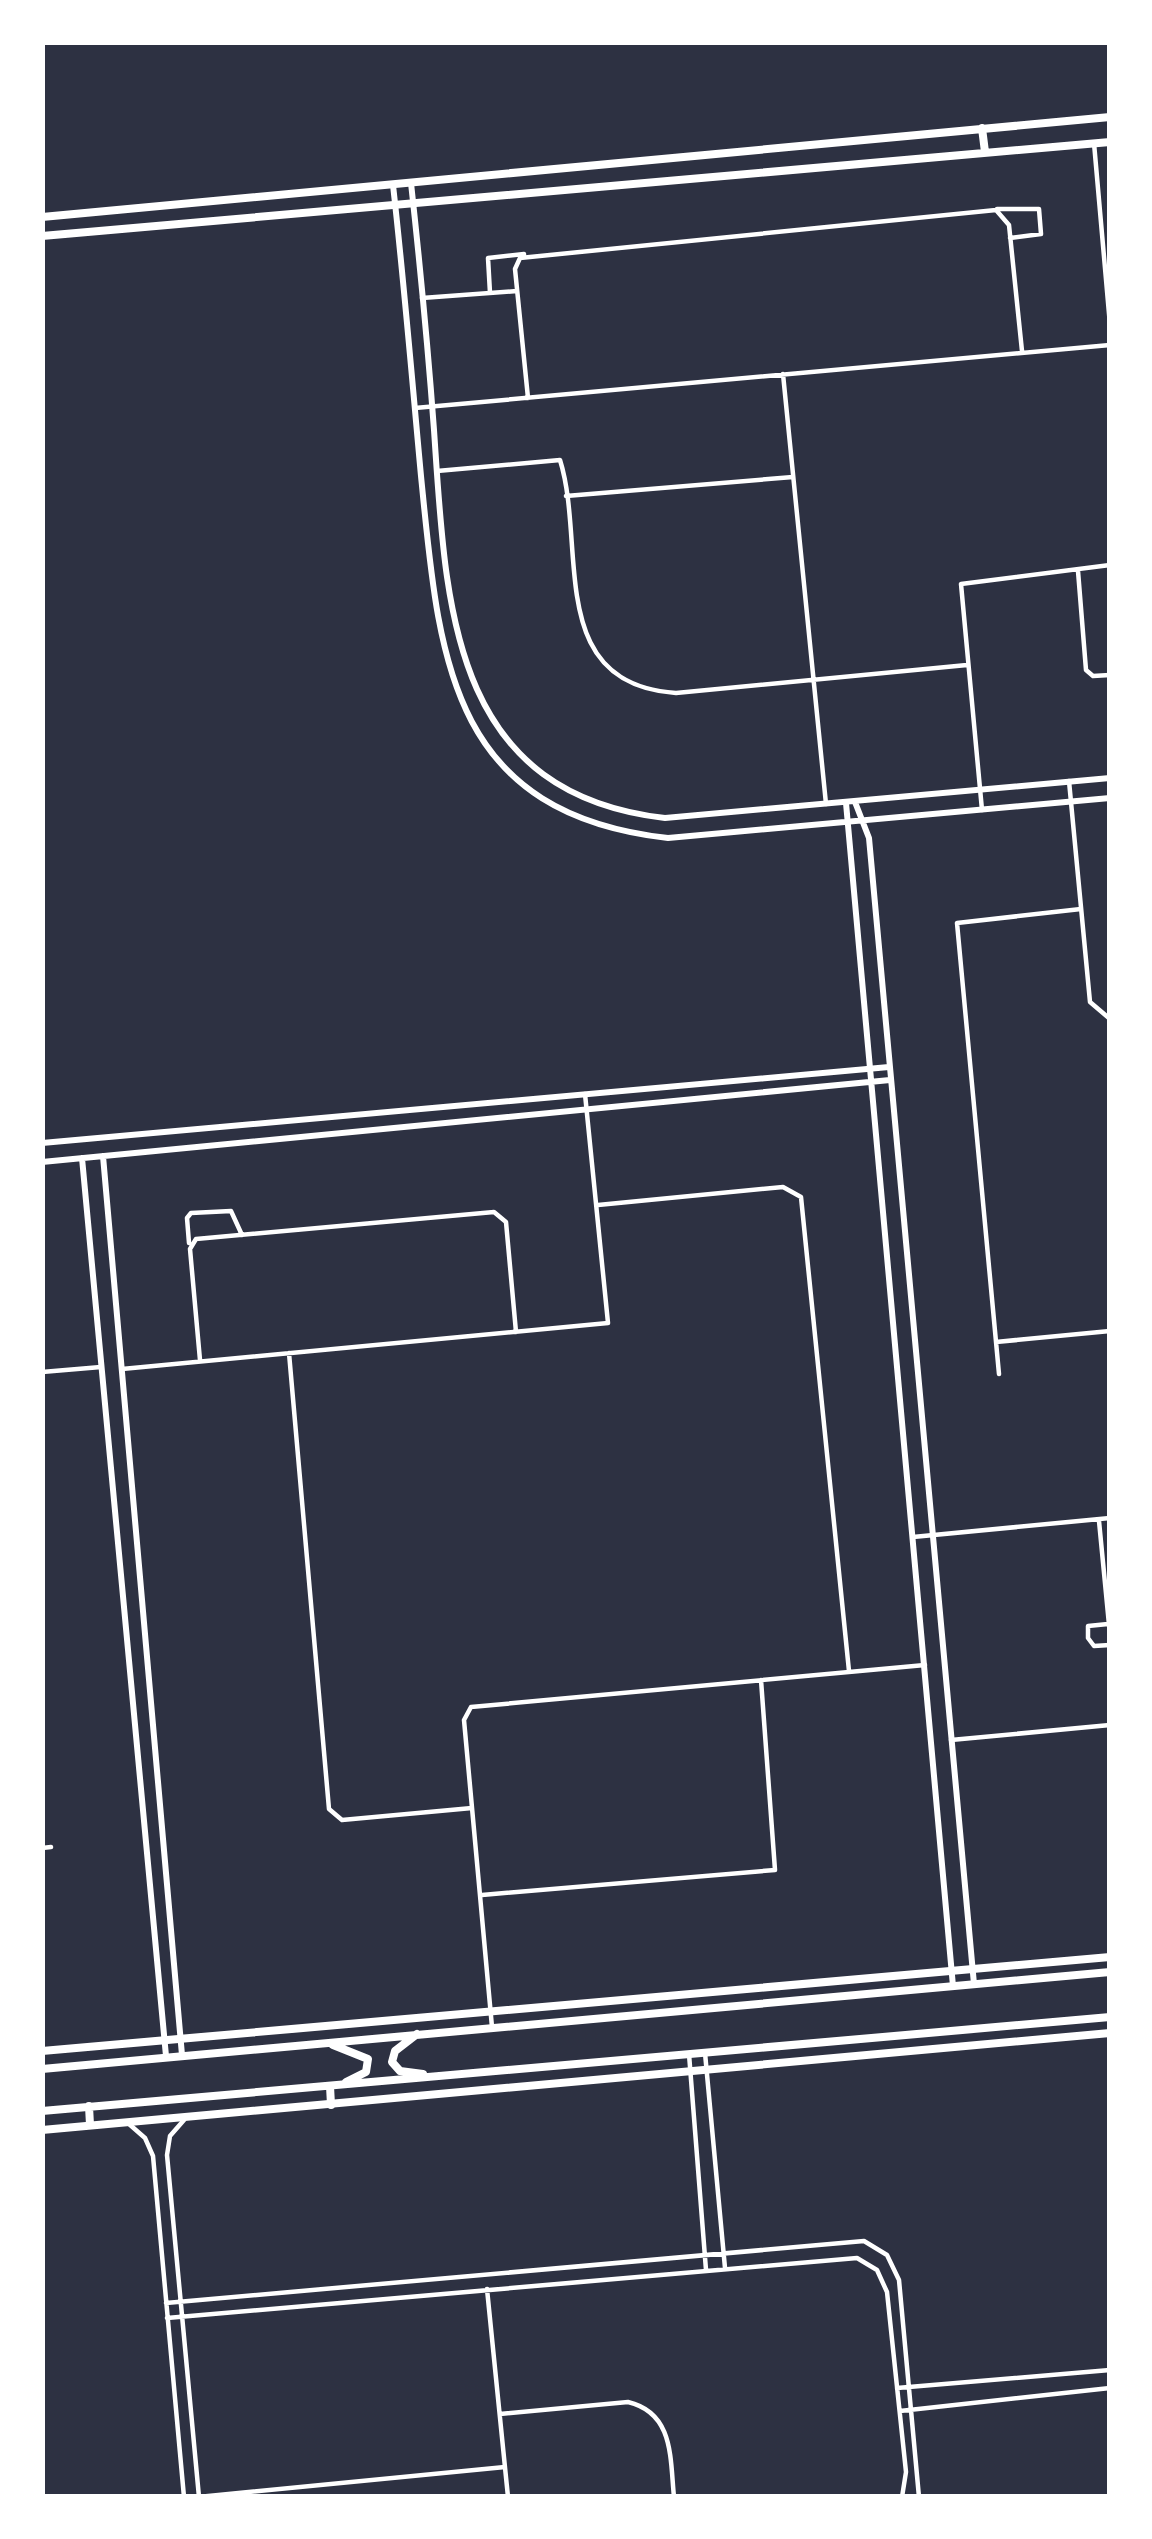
<svg xmlns="http://www.w3.org/2000/svg" width="1152" height="2539" viewBox="0 0 1152 2539" font-family="Poppins,sans-serif">
  <style>
    .lines { fill: none; stroke-linecap: round; stroke-linejoin: round }
    .minor { stroke: #fff; stroke-width: 4.5 }
    .tertiary { stroke: #fff; stroke-width: 6 }
    .secondary { stroke: #fff; stroke-width: 8 }
    .primary { stroke: #fff; stroke-width: 8 }
  </style>
  <rect width="100%" height="100%" fill="#2d3142"/>
  <g class="lines">
    <path class="minor" d="M1094,143L1110,325
      M997,209H1039L1041,234L1010,238
      M490,293L488,258L524,254
      M422,298L517,291
      M783,374L826,804
      M528,398L515,269L520,258L996,210L1009,225L1022,351
      M415,408L1110,345
      M437,471L560,460C587,546 544,684 676,693L967,665
      M566,496L793,477
      M1078,571L1086,670L1093,676L1110,675
      M1069,781L1090,1002L1110,1019
      M982,810L961,584L1110,565
      M598,1205L783,1187L801,1197L849,1671
      M189,1243L187,1218L191,1213L231,1211L242,1235
      M996,1342L1110,1331
      M289,1353L329,1809L342,1820L472,1808
      M200,1360L190,1249L196,1239L494,1212L506,1222L516,1332
      M122,1369L608,1323L585,1094
      M42,1372L101,1367
      M999,1374L957,923L1081,909
      M1099,1521L1110,1635
      M913,1537L1110,1518
      M1108,1624L1088,1626V1638L1094,1646L1110,1645
      M951,1740L1110,1725
      M42,1848L51,1847
      M482,1895L775,1870L761,1680
      M492,2027L464,1720L471,1707L925,1665
      M705,2053L725,2268
      M689,2054L706,2270
      M184,2120L170,2136L167,2155L199,2497
      M129,2124L145,2138L153,2156L184,2497
      M487,2289L508,2497
      M166,2303L864,2241L887,2255L899,2280L919,2497
      M167,2318L857,2258L877,2270L887,2292L906,2472L902,2497
      M897,2388L1110,2370
      M900,2411L1110,2388
      M500,2414L628,2402C674,2413 670,2458 674,2497
      M198,2497L505,2467"/>
    <path class="tertiary" d="M411,183C420,265 428,348 434,430C446,604 449,793 665,818L1110,778
      M393,185C404,282 412,379 421,476C439,655 447,813 668,838L1110,798
      M855,802L869,838L974,1984
      M846,803L953,1986
      M42,1143L889,1067
      M103,1156L182,2055
      M82,1158L166,2056
      M42,1162L890,1080"/>
    <path class="secondary" d="M982,128L985,152
      M42,217L1110,117
      M42,236L1110,142
      M42,2051L1110,1957
      M42,2130L1110,2033"/>
    <path class="primary" d="M417,2034L395,2051L392,2062L400,2071L423,2074
      M333,2045L368,2059L366,2072L346,2082
      M42,2069L1110,1972
      M330,2086L331,2105
      M89,2106L90,2125
      M42,2111L1110,2017"/>
  </g>
  <rect width="1152" height="2539" fill="none" stroke="#ffffff" stroke-width="90"/>
</svg>
